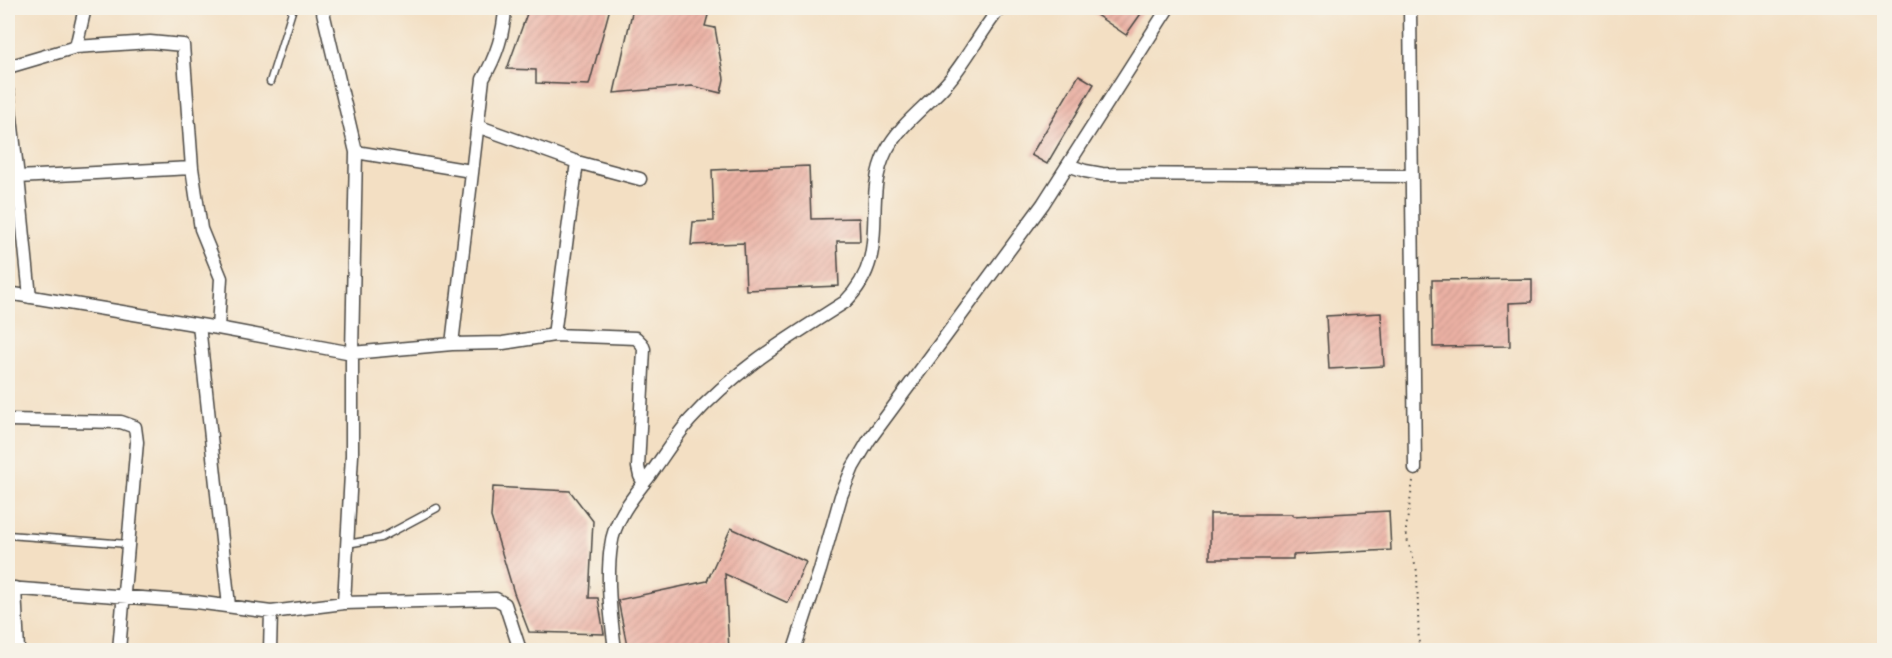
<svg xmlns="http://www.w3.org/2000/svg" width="1892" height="658" viewBox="0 0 1892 658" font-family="'IM FELL English',serif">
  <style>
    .building { fill: url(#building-hatch) }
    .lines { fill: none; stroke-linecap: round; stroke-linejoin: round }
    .lane-casing { stroke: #494642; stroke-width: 9 }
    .street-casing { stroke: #494642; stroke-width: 15 }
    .path { stroke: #494642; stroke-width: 2; stroke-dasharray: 1.5 4.5; stroke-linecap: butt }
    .lane { stroke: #fff; stroke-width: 6 }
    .street { stroke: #fff; stroke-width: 12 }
  </style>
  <defs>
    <pattern id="building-hatch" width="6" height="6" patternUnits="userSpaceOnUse" patternTransform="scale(1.5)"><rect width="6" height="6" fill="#ebb1a4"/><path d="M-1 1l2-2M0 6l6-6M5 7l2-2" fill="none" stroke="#ca988d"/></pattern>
  </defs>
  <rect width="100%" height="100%" fill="#f7f3e8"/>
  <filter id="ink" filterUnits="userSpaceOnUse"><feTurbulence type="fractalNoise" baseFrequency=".0167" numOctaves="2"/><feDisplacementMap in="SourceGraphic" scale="12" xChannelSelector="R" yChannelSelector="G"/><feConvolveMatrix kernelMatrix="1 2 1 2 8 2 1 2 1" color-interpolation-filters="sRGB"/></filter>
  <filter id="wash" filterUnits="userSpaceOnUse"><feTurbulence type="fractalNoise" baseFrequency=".008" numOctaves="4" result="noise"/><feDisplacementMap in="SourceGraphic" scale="24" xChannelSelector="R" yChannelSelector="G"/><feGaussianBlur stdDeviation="1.35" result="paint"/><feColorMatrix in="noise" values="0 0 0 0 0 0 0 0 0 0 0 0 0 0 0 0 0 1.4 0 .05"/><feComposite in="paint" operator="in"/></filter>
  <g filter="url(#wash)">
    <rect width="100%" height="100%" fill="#f3dfc3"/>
    <g id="blocks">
      <path class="building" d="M529,8H610L589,85L536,83V70L507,69Z
        M633,8H710L705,26L715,28L724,79L721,93L692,86L614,93Z
        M1086,8H1145L1126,35Z
        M1079,75L1094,84L1047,164L1031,155Z
        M809,166L811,219L859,218L860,241H837L839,286L746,290L744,243L691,245L693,222L714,221L712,170Z
        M1532,279V302L1509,303L1510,346L1433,347L1432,280Z
        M1381,313L1384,366L1329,369L1326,316Z
        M493,487L570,491L593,521L589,598H598L604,634L529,632L514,593L491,517Z
        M1389,511L1391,550L1293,555V559H1210V514H1293V516Z
        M731,528L806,562L788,603L725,574L729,651H628L618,600L707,581Z"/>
    </g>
  </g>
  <g filter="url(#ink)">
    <use href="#blocks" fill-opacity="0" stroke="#494642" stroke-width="1.5"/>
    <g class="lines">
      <g class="lane-casing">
        <path id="lane" d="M270,82L293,8
          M8,535L128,544
          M347,544L381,538L437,508"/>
      </g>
      <g class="street-casing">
        <path id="street" d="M322,8L356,152L352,353V455L344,603
          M1410,8L1415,469
          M76,47L85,8
          M8,67L76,47L150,42L183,45L192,168L201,229L221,278L218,328
          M8,93L18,177L30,297
          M477,126L577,162L640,179
          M356,152L471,171
          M1068,165L1085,171L1102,174L1411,176
          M18,177L192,168
          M8,293L218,328L352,353L452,344L503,343L554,335L636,338L642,344L644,349L638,467L640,476L644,483
          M199,325L229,606
          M554,335L577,162
          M452,344L483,79C496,57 504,33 505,8
          M8,420L121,422L135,427L137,442L119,650
          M8,588L196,602L271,612L344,603L496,599L505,604L520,650
          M15,588L18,650
          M270,650L271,612
          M615,650C611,617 606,580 611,546C614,519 634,496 650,475C663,457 675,437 690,420C737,368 787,339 845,302C894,253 860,203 886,151C900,124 927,106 947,83C967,60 981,31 1000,8
          M794,650L820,570L841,496L853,467L869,440L1043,204L1168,8"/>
      </g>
      <path class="path" d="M1413,481L1406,529L1407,539L1417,571L1419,650"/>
      <use href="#lane" class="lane"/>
      <use href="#street" class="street"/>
    </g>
  </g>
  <rect width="1892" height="658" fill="none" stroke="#f7f3e8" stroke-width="30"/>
</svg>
